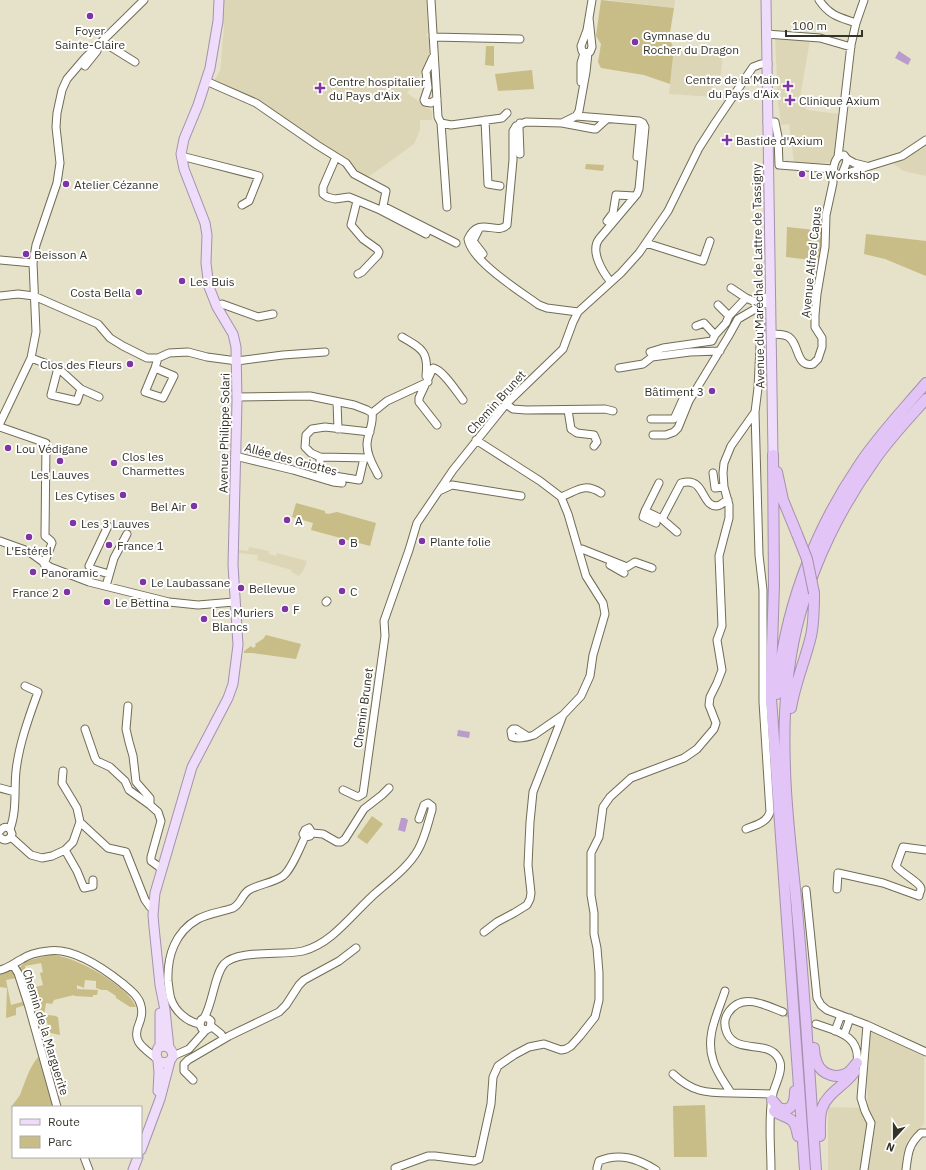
<svg xmlns="http://www.w3.org/2000/svg" width="926" height="1170" viewBox="0 0 926 1170" font-family="'IBM Plex Sans',sans-serif">
  <style>
    .built { fill: #ddd6b6 }
    .green { fill: #c8bc87 }
    .water { fill: #b99ccb }
    .lines { fill: none; stroke-linecap: round; stroke-linejoin: round }
    .minor-tunnel { stroke: #c3bea9; stroke-width: 7; stroke-dasharray: 7 3.5; stroke-linecap: butt }
    .minor-casing { stroke: #716c56; stroke-width: 9 }
    .major-casing { stroke: #a591ae; stroke-width: 11 }
    .highway-casing { stroke: #a591ae; stroke-width: 12 }
    .minor { stroke: #fff; stroke-width: 7 }
    .major { stroke: #eedcfa; stroke-width: 9 }
    .highway { stroke: #e2c4f6; stroke-width: 10 }
    .highway-bridge-casing { stroke: #a591ae; stroke-width: 12; stroke-linecap: butt }
    .highway-bridge { stroke: #e2c4f6; stroke-width: 10 }
    .poi-dot { fill: #7f34a6; stroke: #fff; stroke-width: 1.5 }
    .labels { text-anchor: middle; dominant-baseline: central; stroke-width: 4; stroke-linejoin: round; paint-order: stroke }
    .poi-label { font-size: 12px; fill: #353329; stroke: #fff; text-anchor: start }
    .street-label { font-size: 12px; fill: #353329; stroke: #fff }
  </style>
  <rect width="100%" height="100%" fill="#e6e1c9"/>
  <path class="built" d="M224,0H426L428,32L426,36L429,38V56L420,75L407,93L432,111V120H420V130L414,144L367,178L282,116L262,102L214,81L220,71L221,62L224,27L223,21Z
    M609,0H675L674,8Z
    M775,36L810,40L800,98L807,110L840,114L833,162L816,164L794,162L789,124L781,125L778,102Z
    M674,48L723,52L721,75H712L713,97L669,94Z
    M926,147V176L904,171L893,164Z
    M249,547L269,551V554L276,556L277,553L307,561L303,571L299,576L291,572L292,570L257,560L258,555L238,553V550L248,551Z
    M870,1031L924,1056V1124L907,1141L903,1170H828V1107L868,1108L866,1069Z"/>
  <path class="green" d="M601,0L674,8L669,39L674,48L670,84L644,75L601,68L598,62L601,44L596,36Z
    M486,46H494V66L485,65Z
    M532,70L534,89L498,91L495,74Z
    M586,164L604,165L603,171L585,169Z
    M787,227L824,231L820,261L786,257Z
    M866,234L926,241V276L885,259L864,254Z
    M296,503L325,511V513L328,514L337,512L376,523L370,546L311,530L313,523L292,517Z
    M266,635L301,644L296,659L252,653H244V651L251,646L253,648L256,646L255,644L263,639Z
    M372,816L383,824L367,844L357,837Z
    M50,955C72,954 129,986 136,1007H130L116,998V996L107,990H102L96,988V981L85,980L84,988L77,985V989L98,990L97,995H93V997L74,996V995L54,1000L52,1004L46,1003L44,1015C48,1015 53,1015 58,1017L60,1035L46,1032H45L48,1024L46,1022L44,1015H42L41,1012L35,1016L27,993L29,992L28,989L43,985L40,973L43,972L41,963L25,966L26,970L20,972L19,968L26,961Z
    M14,969L24,996L21,997L16,978L6,980L11,1005L22,1002L23,1003H25V1005L16,1008V1015L6,1018L7,988L0,987V973Z
    M38,1057L41,1058L43,1071L54,1107H13V1109L11,1108C13,1103 17,1100 20,1095C25,1082 29,1068 38,1057Z
    M705,1105L707,1157H674L673,1106Z"/>
  <path class="water" d="M899,51L911,59L908,65L895,58Z
    M458,730L470,732L469,738L457,736Z
    M401,818H405L408,820L405,832L398,830Z"/>
  <g class="lines">
    <path class="minor-tunnel" d="M783,1012L816,1024"/>
    <g class="minor-casing">
      <path id="minor" d="M431,0L438,117L441,123L451,125L502,118L507,113
        M819,0C830,16 839,17 856,23
        M589,18L592,47L590,52L586,53L582,51L581,46L587,30L592,0
        M766,34L820,38L851,47
        M433,37L520,39
        M106,44L135,62
        M433,57L426,72L428,88L424,100L425,102L431,103L437,99
        M85,66L97,51
        M206,81L256,103L317,145L346,163L354,174L386,191L383,206L456,243
        M581,82V63L584,53
        M576,116L562,123L526,122L516,126L513,131V160L507,225C496,236 479,215 468,239C471,261 521,292 539,305L547,308L578,312
        M576,116L639,121L643,123L645,127L639,189L637,194L599,239C590,251 602,271 610,281
        M576,116L579,111L586,72L588,53
        M485,120L488,184L500,186
        M767,122H775L778,137L779,165L833,169
        M441,123L447,207
        M562,123L594,129H596L607,119
        M520,154L519,128L520,123
        M181,157H185L259,176L249,201L242,205
        M336,157L323,187V194L327,197L335,199L349,197L378,209L426,234
        M637,157L640,125L639,121
        M838,157L851,45L856,23L864,0
        M847,159L854,163L866,166
        M842,174L846,164L847,159L844,155C835,155 834,165 833,172C837,176 842,174 847,173L902,156L926,140
        M357,201L351,225L363,239L377,249L379,252L378,255L362,272L358,274
        M607,221L613,213L616,195L635,196
        M479,229L473,241L483,254
        M646,243L703,261L710,241
        M0,260L33,263
        M0,296L18,294L34,296L98,324L110,338L123,346L147,358H158L169,353L188,352L207,357L237,361L283,355L325,352
        M770,296L761,299L758,303L770,304
        M718,305L729,316L746,298
        M217,307L222,304L258,317L273,314
        M696,326L704,323L715,335L726,323L729,316
        M771,334C776,334 782,334 787,336C800,342 795,368 813,364L818,359L822,347V338L815,327V315L817,294L825,247L826,215L833,183V173
        M402,337C421,348 429,351 426,376
        M650,352L663,348L712,341L715,335
        M31,358L58,368L51,395L77,401L81,389L58,368
        M155,368L174,376L163,398L145,392L155,368L158,358
        M619,368L643,364L652,357L690,352L720,351
        M81,389L99,397
        M237,397L310,396L354,405L367,410L372,413
        M337,402L338,429
        M506,404L513,409L526,410L605,409L613,411
        M568,410L571,429L577,433L594,435L597,442L594,446
        M651,419H674L683,399L689,401
        M0,423L31,358L36,332L33,263L36,245L57,183L60,163L56,127L57,113L62,90L67,79L85,58L144,0
        M437,425L419,402V398L433,368C443,370 456,391 463,400
        M0,427L46,443L45,536L51,541L52,543L44,564
        M653,435H666L674,432L678,428L689,401L728,337L738,319L757,308
        M476,440L540,481L561,497L568,514L586,576L603,603L605,614L593,655L590,676L581,696L563,715L534,735C528,737 518,739 512,737L511,731L513,729H516L527,736
        M235,456L293,470L333,482L342,483
        M320,457V472L322,474L359,480L364,458
        M369,458L320,457L311,453L305,447L306,435L312,429L325,427L370,432
        M713,473L715,488L724,487
        M378,475C373,465 367,456 367,445C367,434 374,425 372,413L387,401L428,382
        M659,483L645,511L662,519
        M439,491L452,485L521,496
        M561,497C577,491 584,482 601,493
        M645,511L643,517L656,523
        M108,526L89,566L92,569L109,574
        M677,532L662,519L681,483C685,482 689,481 693,483C704,486 705,511 720,505C722,504 725,501 728,500
        M0,541L28,551L50,567L89,582L169,602L198,605L234,602
        M579,550L582,549L627,567L635,562L652,568
        M610,565L624,573
        M106,586L114,558L127,534
        M326,602L327,601
        M128,706L126,729L129,742L133,756L136,782L150,798V805L158,812L161,821L151,857V861L162,869
        M85,729L95,758L97,761L110,767L125,781L129,790L150,805
        M0,788L15,792
        M343,790L358,797L363,794L385,636L384,621L409,550L417,523L453,470L506,404L563,349L573,322L578,312L621,273L639,253L668,211L699,148L715,123L753,67L761,64H768
        M80,822L108,848L126,852L145,900L150,907L153,908
        M10,829C17,811 14,790 16,771C19,744 29,717 38,692L25,686
        M746,829C755,825 767,823 770,812L763,702V590L759,555L755,412
        M0,831C3,827 6,826 10,829L12,834C10,840 4,842 0,837
        M312,833L323,834L337,842H341L345,839L364,809L382,795L389,788
        M11,837L31,855L42,858L52,856L65,850L73,842L80,822L77,808L62,783L63,771
        M65,850L77,871L84,888L93,886V880
        M837,889L838,873L883,883L919,896C919,893 921,891 921,889C921,883 901,873 896,866L903,847L926,850
        M806,890L817,998L821,1005L827,1010L867,1025L926,1052
        M484,932L497,922L514,913L527,905L530,899L531,893L528,865L530,822L533,792L563,715
        M13,965L18,973L29,1007L57,1107
        M0,970C9,968 14,963 22,959C29,954 39,952 48,951C73,947 103,968 122,983C130,990 139,996 141,1006C143,1013 141,1019 139,1024C131,1042 144,1048 156,1058
        M725,991C718,1013 705,1036 713,1060C716,1072 725,1083 731,1093L773,1094
        M204,1018C213,1003 214,976 224,964C238,949 283,956 303,951C334,943 355,910 378,891C392,879 409,866 418,850C425,838 428,823 432,810V806L428,803L424,805L419,819
        M200,1024C187,1022 175,1011 171,999C169,993 169,987 168,981C167,956 175,932 198,919C209,913 222,912 233,908C241,904 242,894 249,890C259,884 273,883 283,876C292,869 300,847 305,837L303,834L305,830L309,828L312,833L310,836L305,837
        M816,1024C836,1031 861,1035 857,1063
        M211,1026L221,1034L224,1039
        M835,1031L841,1015
        M844,1035L850,1018
        M173,1056L189,1049L206,1030L210,1028L211,1021C208,1017 204,1017 201,1020L200,1025L202,1029L206,1030
        M673,1074C692,1092 706,1093 731,1093
        M193,1080L184,1071V1064L188,1060L229,1036L279,1012L286,1005L299,985L304,980L339,961L356,948
        M84,1157L89,1170
        M395,1168L428,1156H435L474,1161L479,1159L491,1104L493,1077L498,1066L514,1055L529,1047L544,1044L561,1050L566,1049L571,1046L580,1036L595,1017L599,1000V973L597,948L594,934V913L591,895V853L599,837L603,807L610,797L631,778L684,758L697,749L714,729L716,723L709,705L710,697L717,683L722,670L717,640L722,626L719,556L729,518V505L724,487L723,473L724,463L731,446L755,412L758,388L761,325L760,311L757,308L758,303L746,298L731,288
        M597,1170V1168L599,1161C620,1152 638,1159 656,1170
        M771,1170C771,1146 768,1121 772,1097C774,1086 783,1072 780,1062C772,1037 737,1056 727,1033C724,1026 724,1019 728,1013C742,992 765,1005 783,1012
        M864,1170L871,1123L865,1111L861,1098L867,1025
        M906,1170C908,1154 908,1145 921,1133H926"/>
    </g>
    <g class="major-casing">
      <path id="major" d="M766,0L773,455
        M160,1047V1013
        M169,1048L165,1010L160,985L154,927L153,915L155,893L192,767L228,698L233,684L238,645L233,565L237,401L236,347L233,334L217,307L209,287L206,263L207,235L205,223L184,169L181,154L184,139L198,105L210,68L218,21L219,0
        M158,1091L159,1073L158,1061
        M141,1150L160,1099L170,1061L173,1056C172,1047 165,1044 158,1048L156,1054L158,1061L165,1063L170,1061
        M133,1170L138,1157"/>
    </g>
    <g class="highway-casing">
      <path id="highway" d="M773,455L774,585L771,676V698L805,1170
        M777,472L783,500L797,534
        M777,694C783,613 813,533 859,465C878,436 903,410 926,383
        M791,708C795,683 805,661 811,636C814,622 814,607 814,593
        M814,1048C814,1053 815,1058 817,1063C822,1075 838,1080 849,1072C852,1069 854,1066 857,1063
        M772,1100L779,1108C792,1113 795,1102 795,1091
        M774,1111C789,1121 794,1114 798,1136
        M820,1136C820,1127 819,1117 822,1108C828,1092 846,1085 855,1071
        M816,1170C810,1083 805,997 797,910C793,863 786,815 785,768C784,741 784,714 787,687C794,605 827,527 874,461C889,439 908,419 926,399"/>
    </g>
    <use href="#minor" class="minor"/>
    <use href="#major" class="major"/>
    <use href="#highway" class="highway"/>
    <g class="highway-bridge-casing">
      <path id="highway-bridge" d="M797,534L807,559L814,593"/>
    </g>
    <use href="#highway-bridge" class="highway-bridge"/>
  </g>
  <g class="poi-dot">
    <circle cx="90" cy="16" r="4"/>
    <circle cx="635" cy="42" r="4"/>
    <path d="M786 80h4v4h4v4h-4v4h-4v-4h-4v-4h4z"/>
    <path d="M318 82h4v4h4v4h-4v4h-4v-4h-4v-4h4z"/>
    <path d="M788 94h4v4h4v4h-4v4h-4v-4h-4v-4h4z"/>
    <path d="M725 134h4v4h4v4h-4v4h-4v-4h-4v-4h4z"/>
    <circle cx="802" cy="174" r="4"/>
    <circle cx="66" cy="184" r="4"/>
    <circle cx="26" cy="254" r="4"/>
    <circle cx="182" cy="281" r="4"/>
    <circle cx="139" cy="292" r="4"/>
    <circle cx="130" cy="364" r="4"/>
    <circle cx="712" cy="391" r="4"/>
    <circle cx="8" cy="448" r="4"/>
    <circle cx="60" cy="461" r="4"/>
    <circle cx="114" cy="463" r="4"/>
    <circle cx="123" cy="495" r="4"/>
    <circle cx="194" cy="506" r="4"/>
    <circle cx="287" cy="520" r="4"/>
    <circle cx="73" cy="523" r="4"/>
    <circle cx="29" cy="537" r="4"/>
    <circle cx="422" cy="541" r="4"/>
    <circle cx="342" cy="542" r="4"/>
    <circle cx="109" cy="545" r="4"/>
    <circle cx="33" cy="572" r="4"/>
    <circle cx="143" cy="582" r="4"/>
    <circle cx="241" cy="588" r="4"/>
    <circle cx="342" cy="591" r="4"/>
    <circle cx="67" cy="592" r="4"/>
    <circle cx="107" cy="602" r="4"/>
    <circle cx="285" cy="609" r="4"/>
    <circle cx="204" cy="619" r="4"/>
  </g>
  <g class="labels">
    <g class="poi-label">
      <text x="90" y="30" text-anchor="middle">Foyer<tspan x="90" dy="14">Sainte-Claire</tspan></text>
      <text x="643" y="35">Gymnase du<tspan x="643" dy="14">Rocher du Dragon</tspan></text>
      <text x="779" y="79" text-anchor="end">Centre de la Main<tspan x="779" dy="14">du Pays d'Aix</tspan></text>
      <text x="329" y="81">Centre hospitalier<tspan x="329" dy="14">du Pays d'Aix</tspan></text>
      <text x="799" y="100">Clinique Axium</text>
      <text x="736" y="140">Bastide d'Axium</text>
      <text x="810" y="174">Le Workshop</text>
      <text x="74" y="184">Atelier Cézanne</text>
      <text x="34" y="254">Beisson A</text>
      <text x="190" y="281">Les Buis</text>
      <text x="131" y="292" text-anchor="end">Costa Bella</text>
      <text x="122" y="364" text-anchor="end">Clos des Fleurs</text>
      <text x="704" y="391" text-anchor="end">Bâtiment 3</text>
      <text x="16" y="448">Lou Védigane</text>
      <text x="122" y="456">Clos les<tspan x="122" dy="14">Charmettes</tspan></text>
      <text x="60" y="474" text-anchor="middle">Les Lauves</text>
      <text x="115" y="495" text-anchor="end">Les Cytises</text>
      <text x="186" y="506" text-anchor="end">Bel Air</text>
      <text x="295" y="520">A</text>
      <text x="81" y="523">Les 3 Lauves</text>
      <text x="430" y="541">Plante folie</text>
      <text x="350" y="542">B</text>
      <text x="117" y="545">France 1</text>
      <text x="29" y="550" text-anchor="middle">L'Estérel</text>
      <text x="41" y="572">Panoramic</text>
      <text x="151" y="582">Le Laubassane</text>
      <text x="249" y="588">Bellevue</text>
      <text x="350" y="591">C</text>
      <text x="59" y="592" text-anchor="end">France 2</text>
      <text x="115" y="602">Le Bettina</text>
      <text x="293" y="609">F</text>
      <text x="212" y="612">Les Muriers<tspan x="212" dy="14">Blancs</tspan></text>
    </g>
    <g class="street-label">
      <text transform="translate(811 262) rotate(-84)">Avenue Alfred Capus</text>
      <text transform="translate(758 276) rotate(-91)">Avenue du Maréchal de Lattre de Tassigny</text>
      <text transform="translate(496 402) rotate(-48)">Chemin Brunet</text>
      <text transform="translate(224 433) rotate(-89)">Avenue Philippe Solari</text>
      <text transform="translate(291 459) rotate(15)">Allée des Griottes</text>
      <text transform="translate(363 708) rotate(-82)">Chemin Brunet</text>
      <text transform="translate(46 1032) rotate(73)">Chemin de la Marguerite</text>
    </g>
  </g>
  <rect x="12" y="1106" width="130" height="52" fill="#ffffff" stroke="#aeada9"/>
  <rect x="20" y="1119" width="20" height="6" fill="#eedcfa" stroke="#aeada9"/>
  <text x="48" y="1126" font-size="12" fill="#353329">Route</text>
  <rect x="20" y="1136" width="20" height="12" fill="#c8bc87" stroke="#aeada9"/>
  <text x="48" y="1146" font-size="12" fill="#353329">Parc</text>
  <g transform="translate(894 1138) rotate(201)" stroke="#ffffff" stroke-width="3" paint-order="stroke">
  <path d="M0-3L7 15L0 10L-7 15Z" fill="#353329"/>
  <text y="-6" font-size="11" font-weight="bold" text-anchor="middle" fill="#353329">N</text>
  </g>
  <path d="M786 30v6h76v-6" fill="none" stroke="#353329" stroke-width="2"/>
  <text x="792" y="30" font-size="12" fill="#353329" stroke="#ffffff" stroke-width="3" paint-order="stroke">100 m</text>
</svg>
